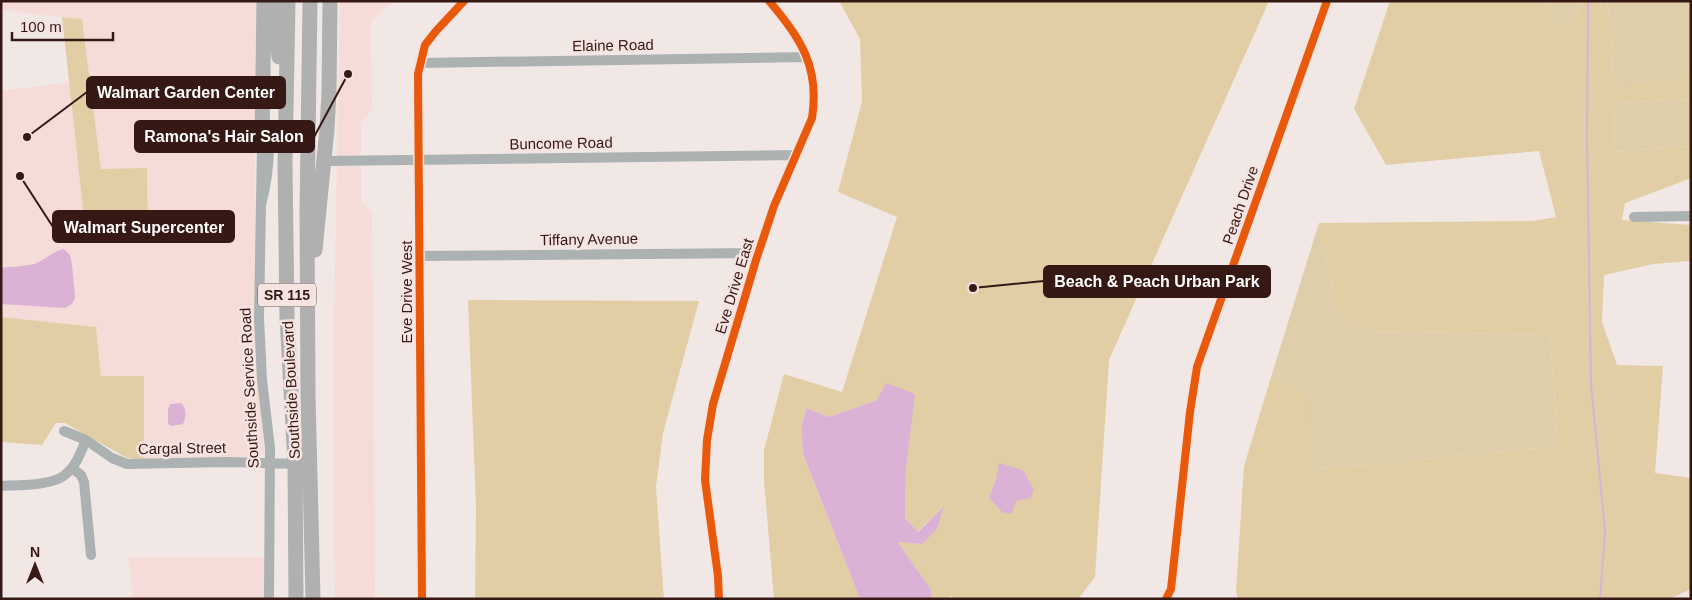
<svg xmlns="http://www.w3.org/2000/svg" width="1692" height="600" viewBox="0 0 1692 600" font-family="Helvetica,sans-serif">
  <style>
    .built { fill: #f5dcd8 }
    .green { fill: #dfceaa }
    .forest { fill: #e2cea5; fill-rule: evenodd }
    .water { fill: #dbb1d5 }
    .lines { fill: none; stroke-linecap: round; stroke-linejoin: round }
    .stream { stroke: #dbb1d5; stroke-width: 2 }
    .minor { stroke: #acb1b2; stroke-width: 10 }
    .highway { stroke: #afb0af; stroke-width: 15 }
    .cycleway-casing { stroke: #f5e4e1; stroke-width: 11 }
    .cycleway { stroke: #e8590c; stroke-width: 8 }
    .labels { text-anchor: middle; dominant-baseline: central; stroke-width: 5; stroke-linejoin: round; paint-order: stroke }
    .shield { fill: #f5e4e1; stroke: #6f5552; stroke-width: 1 }
    .shield-label { font-size: 14px; font-weight: bold; fill: #361814 }
    .street-label { font-size: 15px; fill: #361814; stroke: #f5e4e1 }
    .leader { fill: none; stroke: #361814; stroke-width: 2 }
    .callout-dot { fill: #361814; stroke: #f5e4e1; stroke-width: 2 }
    .callout { fill: #361814; stroke: #361814; stroke-width: 2 }
    .callout-label { font-size: 16px; text-anchor: middle; font-weight: bold; fill: #fff }
  </style>
  <rect width="100%" height="100%" fill="#f1e8e6"/>
  <path class="built" d="M1,1H259L255,163L258,376L264,453L260,457L144,460L101,376L95,327L1,317V91L69,82L85,227H148L147,168L101,170L82,20L1,10Z
    M340,1H392L371,22L372,110L361,122V202L372,211L375,599H335L333,508L334,317Z
    M129,557H268V599H133Z"/>
  <path class="green" d="M1543,1H1578L1577,20L1559,28Z
    M1607,1H1691V69L1678,78L1620,88L1613,78L1611,33Z
    M1691,99V146L1614,152L1615,103Z
    M1319,223L1339,316L1363,331L1550,335L1558,446L1309,470L1307,397L1272,374Z"/>
  <path class="forest" d="M839,1H1269L1109,360L1095,577L1078,599H953L951,596L948,599H931V590L898,542L922,544L943,507L917,532L905,517L906,468L877,400L829,417L806,408L801,428L803,454L860,599H774L764,480V450L784,374L842,392L897,217L838,192L862,102L860,39ZM996,478L1003,512L989,498Z
    M1390,1H1543L1559,28L1577,20L1578,1H1607L1611,33L1613,78L1620,87L1678,78L1691,69V99L1615,103L1614,152L1691,146V178L1625,203L1622,220L1691,225V261L1653,264L1604,275L1602,322L1617,365L1663,366L1655,473L1691,478V589L1669,599H1238L1236,591L1244,466L1272,374L1308,397L1309,470L1558,446L1550,335L1363,331L1339,316L1319,223L1533,221L1556,217L1539,151L1386,165L1354,109Z
    M62,17L82,19L101,169L147,168L148,227L85,228Z
    M468,300L699,301L663,433L656,487L664,599H475L476,506Z
    M1,317L96,327L101,376H144V460L127,458L65,423H56L42,445L1,442Z"/>
  <path class="water" d="M64,249L70,255L72,264L75,298L72,304L65,308L1,304V268C12,266 23,267 34,264C45,260 53,251 64,249Z
    M886,383L915,394L906,468L905,518L918,532L944,506L937,529L922,544L898,542L931,590V599H860L803,454L801,428L806,408L829,417L877,400Z
    M181,403C187,408 186,418 183,424L171,426L168,423V410L170,404Z
    M999,463L1023,470L1034,490L1031,498L1016,501L1012,513H1003L989,498L996,478Z"/>
  <g class="lines">
    <path class="stream" d="M1588,1L1587,138L1591,384L1605,531L1600,599"/>
    <path class="minor" d="M420,63L806,57
      M325,161L797,155
      M261,205C266,186 269,166 269,146L268,145H262L259,318L262,380L270,448L269,599
      M1634,217L1691,216
      M420,256L758,253
      M64,431L86,440L112,458L127,464L226,462L301,464
      M72,468L81,475L84,482L91,555
      M1,486C18,485 54,486 66,474C76,466 81,452 86,440
      M422,599L418,74L425,45L436,31L464,1
      M719,599L718,576L705,480L707,440L713,404L756,260L774,206L812,118C820,68 801,38 769,1
      M1166,599L1171,589L1190,412L1197,367L1327,1"/>
    <path class="highway" d="M273,1L279,57
      M288,1L285,163L287,317L295,464L296,599
      M310,1L307,211L308,395L313,599
      M262,145L264,1
      M315,250L327,129L329,92L330,1"/>
    <g class="cycleway-casing">
      <path id="cycleway" d="M422,599L418,74L425,45L436,31L464,1
        M719,599L718,576L705,480L707,440L713,404L756,260L774,206L812,118C820,68 801,38 769,1
        M1166,599L1171,589L1190,412L1197,367L1327,1"/>
    </g>
    <use href="#cycleway" class="cycleway"/>
  </g>
  <g class="labels">
    <rect class="shield" x="258" y="283.5" width="58" height="23" rx="4"/>
    <g class="shield-label">
      <text x="287" y="295">SR 115</text>
    </g>
    <g class="street-label">
      <text transform="translate(613 45) rotate(-1)">Elaine Road</text>
      <text transform="translate(561 143) rotate(-1)">Buncome Road</text>
      <text transform="translate(1240 205) rotate(-71)">Peach Drive</text>
      <text transform="translate(589 239) rotate(-1)">Tiffany Avenue</text>
      <text transform="translate(734 286) rotate(-73)">Eve Drive East</text>
      <text transform="translate(406 292) rotate(-90)">Eve Drive West</text>
      <text transform="translate(249 388) rotate(-93)">Southside Service Road</text>
      <text transform="translate(291 390) rotate(-93)">Southside Boulevard</text>
      <text transform="translate(182 448) rotate(-1)">Cargal Street</text>
    </g>
  </g>
  <path class="leader" d="M27 137L87 92M348 74L314 137M20 176L53 227M973 288L1044 281"/>
  <g class="callout-dot">
    <circle cx="27" cy="137" r="5"/>
    <circle cx="348" cy="74" r="5"/>
    <circle cx="20" cy="176" r="5"/>
    <circle cx="973" cy="288" r="5"/>
  </g>
  <g class="callout">
    <rect x="87" y="77" width="198" height="31" rx="5"/>
    <rect x="135" y="121" width="179" height="31" rx="5"/>
    <rect x="53" y="211" width="181" height="31" rx="5"/>
    <rect x="1044" y="266" width="226" height="31" rx="5"/>
  </g>
  <g class="callout-label">
    <text x="186" y="98">Walmart Garden Center</text>
    <text x="224" y="142">Ramona's Hair Salon</text>
    <text x="144" y="233">Walmart Supercenter</text>
    <text x="1157" y="287">Beach &amp; Peach Urban Park</text>
  </g>
  <rect width="1692" height="600" fill="none" stroke="#361814" stroke-width="5"/>
  <g transform="translate(35 565)" stroke="#f5e4e1" stroke-width="4" paint-order="stroke">
  <path d="M0-4L9 19L0 12L-9 19Z" fill="#361814"/>
  <text y="-8" font-size="14" font-weight="bold" text-anchor="middle" fill="#361814">N</text>
  </g>
  <path d="M12 32v8h101v-8" fill="none" stroke="#361814" stroke-width="2.5"/>
  <text x="20" y="32" font-size="15" fill="#361814" stroke="#f5e4e1" stroke-width="4" paint-order="stroke">100 m</text>
</svg>
